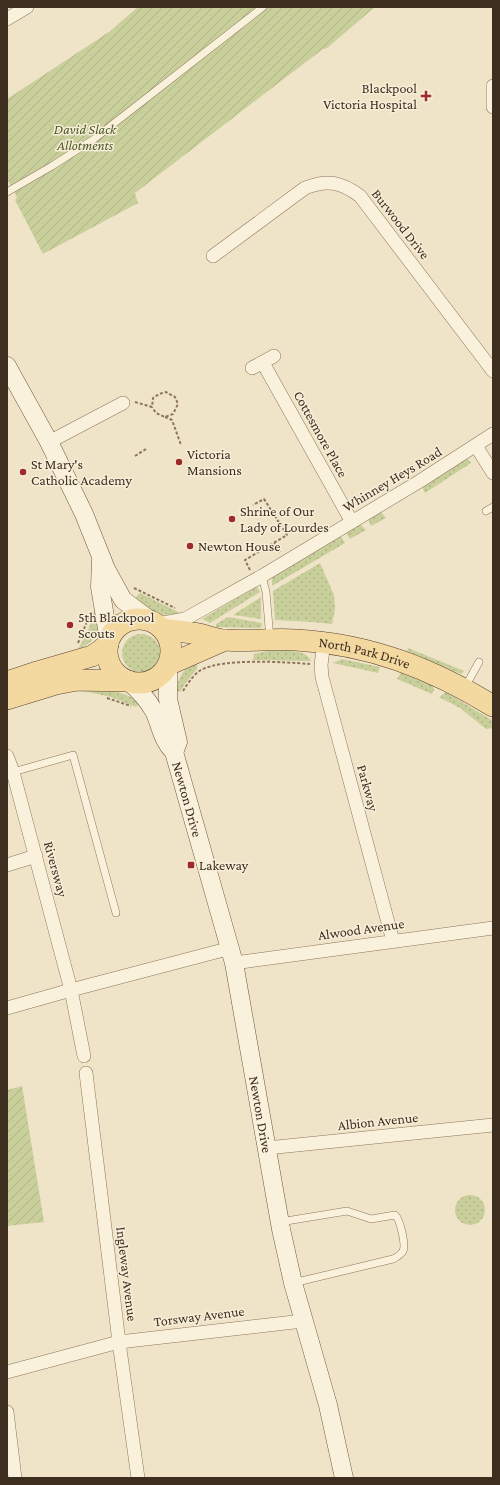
<svg xmlns="http://www.w3.org/2000/svg" width="500" height="1485" viewBox="0 0 500 1485" font-family="'Crimson Pro',serif">
  <style>
    .grass { fill: url(#grass-dots) }
    .garden { fill: url(#garden-furrows) }
    .lines { fill: none; stroke-linecap: round; stroke-linejoin: round }
    .lane-casing { stroke: #8d765c; stroke-width: 8 }
    .street-casing { stroke: #8d765c; stroke-width: 14 }
    .secondary-casing { stroke: #6f573f; stroke-width: 19 }
    .primary-casing { stroke: #5b4430; stroke-width: 22 }
    .path { stroke: #8d765c; stroke-width: 2; stroke-dasharray: 3 2; stroke-linecap: butt }
    .lane { stroke: #faf1dc; stroke-width: 7 }
    .street { stroke: #faf1dc; stroke-width: 13 }
    .secondary { stroke: #faf1dc; stroke-width: 18 }
    .primary { stroke: #f3d9a0; stroke-width: 21 }
    .poi-dot { fill: #9e2a2b; stroke: #f7eed8; stroke-width: 1.5 }
    .labels { text-anchor: middle; dominant-baseline: central; stroke-width: 3; stroke-linejoin: round; paint-order: stroke }
    .poi-label { font-size: 14px; fill: #3d2e20; stroke: #f7eed8; text-anchor: start }
    .park-label { font-size: 14px; font-style: italic; fill: #4d5a26; stroke: #f7eed8 }
    .street-label { font-size: 14px; fill: #3d2e20; stroke: #f7eed8 }
  </style>
  <defs>
    <pattern id="grass-dots" width="8" height="8" patternUnits="userSpaceOnUse"><rect width="8" height="8" fill="#c9cf9b"/><path d="M2 2h.1M6 6h.1" fill="none" stroke="#aeb285" stroke-width="1.8" stroke-linecap="round"/></pattern>
    <pattern id="garden-furrows" width="10" height="10" patternUnits="userSpaceOnUse"><rect width="10" height="10" fill="#c9cf9b"/><path d="M-1 1l2-2M0 10L10 0M9 11l2-2" fill="none" stroke="#aeb285"/></pattern>
  </defs>
  <rect width="100%" height="100%" fill="#f0e4c8"/>
  <path class="grass" d="M468,459L471,463L425,493L422,487L464,460Z
    M381,512L386,518L371,526L368,519Z
    M360,524L366,530L350,539L346,533Z
    M341,536L345,543L272,586V577Z
    M320,563L334,595L335,609L332,624L312,622L275,620L273,591Z
    M257,586L260,592L210,623L202,619Z
    M140,593L182,614C159,617 152,612 135,598Z
    M261,597V619L233,615Z
    M96,603C98,628 105,636 79,649V647C88,634 93,618 96,603Z
    M228,617L262,623L261,628L216,627V624Z
    M122 653a19 19 0 1 1 38 0a19 19 0 1 1-38 0Z
    M408,648L464,671L461,674L407,651Z
    M267,651C280,651 305,647 311,661L253,660L254,654Z
    M342,659L380,667L378,673L333,663Z
    M197,660V669L186,682L180,692L175,691C179,677 184,667 197,660Z
    M401,673L433,686L434,690L432,694L397,679Z
    M83,688C102,690 124,689 139,703L136,707L111,697L83,691Z
    M446,692L493,721V728L486,729L460,708L439,697Z
    M455 1210a15 15 0 1 1 30 0a15 15 0 1 1-30 0Z"/>
  <path class="garden" d="M138,7H375L327,48L323,49L135,193L138,203L43,254L15,200L17,197L7,179V99L109,32Z
    M22,1086L44,1222L7,1226V1090Z"/>
  <g class="lines">
    <g class="lane-casing">
      <path id="lane" d="M7,192L52,166L94,139L263,7
        M486,511L493,507
        M262,576L266,592L270,639
        M464,689L479,662
        M13,772L73,755L116,913
        M280,1222L347,1211L371,1219L395,1215C400,1219 406,1245 403,1251C401,1255 397,1257 393,1259L293,1283"/>
    </g>
    <g class="street-casing">
      <path id="street" d="M7,19L27,7
        M493,86V107
        M213,256L305,188C327,179 341,182 360,196L493,371
        M263,363L352,522
        M252,368L274,356
        M49,442L123,403
        M476,446L493,473
        M163,623L185,619L262,576L420,481L493,434
        M324,642L321,665L322,677L393,941
        M7,756L13,772L71,990L84,1056
        M7,865L36,856
        M234,963L493,928
        M7,1008L71,990L231,948
        M86,1073L119,1342L138,1478
        M267,1148L493,1125
        M7,1372L119,1342L303,1321
        M7,1412L15,1478"/>
    </g>
    <g class="secondary-casing">
      <g id="secondary">
        <path d="M7,366L49,442L84,514L106,569L123,600L151,621"/>
        <path d="M101,561L100,587L109,641"/>
        <path d="M168,665V699L178,742L174,752"/>
        <path id="s1" d="M128,681C138,689 147,699 154,711C161,726 162,740 174,752L234,963L281,1229L293,1283L328,1405L344,1478"/>
      </g>
    </g>
    <g class="primary-casing">
      <g id="primary">
        <circle cx="139" cy="651" r="32"/>
        <path id="s2" d="M163,629C175,631 187,632 199,634C208,636 217,640 226,640C249,642 272,638 296,640C369,644 431,668 493,706"/>
        <path d="M168,665L225,640"/>
        <path d="M7,682L37,672L92,656L100,651L108,644"/>
        <path d="M7,699L56,684L77,680L128,681"/>
      </g>
    </g>
    <path class="path" d="M135,402L152,407L153,398L159,394L166,392L175,397L178,404L173,414L165,417L156,413L152,407
      M165,417L172,420L181,445
      M135,456L146,449
      M274,543L280,552
      M250,570L245,560L287,535L264,499L253,505
      M134,588L175,608
      M78,643L89,617
      M183,691C188,683 194,674 201,670C223,658 284,662 310,664
      M107,698L131,706"/>
    <use href="#lane" class="lane"/>
    <use href="#street" class="street"/>
    <use href="#secondary" class="secondary"/>
    <use href="#primary" class="primary"/>
  </g>
  <g class="poi-dot">
    <path d="M424 90h4v4h4v4h-4v4h-4v-4h-4v-4h4z"/>
    <circle cx="179" cy="462" r="4"/>
    <circle cx="23" cy="472" r="4"/>
    <circle cx="232" cy="519" r="4"/>
    <circle cx="190" cy="546" r="4"/>
    <circle cx="70" cy="625" r="4"/>
    <rect x="187" y="861" width="8" height="8" rx="2"/>
  </g>
  <g class="labels">
    <g class="poi-label">
      <text x="417" y="88" text-anchor="end">Blackpool<tspan x="417" dy="16">Victoria Hospital</tspan></text>
      <text x="187" y="454">Victoria<tspan x="187" dy="16">Mansions</tspan></text>
      <text x="31" y="464">St Mary's<tspan x="31" dy="16">Catholic Academy</tspan></text>
      <text x="240" y="511">Shrine of Our<tspan x="240" dy="16">Lady of Lourdes</tspan></text>
      <text x="198" y="546">Newton House</text>
      <text x="78" y="617">5th Blackpool<tspan x="78" dy="16">Scouts</tspan></text>
      <text x="199" y="865">Lakeway</text>
    </g>
    <g class="park-label">
      <text x="85" y="129">David Slack<tspan x="85" dy="16">Allotments</tspan></text>
    </g>
    <g class="street-label">
      <text transform="translate(401 224) rotate(52)">Burwood Drive</text>
      <text transform="translate(321 434) rotate(61)">Cottesmore Place</text>
      <text transform="translate(392 479) rotate(-31)">Whinney Heys Road</text>
      <text stroke="none"><textPath href="#s2" startOffset="204">North Park Drive</textPath></text>
      <text transform="translate(368 788) rotate(75)">Parkway</text>
      <text stroke="none"><textPath href="#s1" startOffset="135">Newton Drive</textPath></text>
      <text transform="translate(56 869) rotate(75)">Riversway</text>
      <text transform="translate(361 929) rotate(-8)">Alwood Avenue</text>
      <text stroke="none"><textPath href="#s1" startOffset="459">Newton Drive</textPath></text>
      <text transform="translate(378 1121) rotate(-6)">Albion Avenue</text>
      <text transform="translate(127 1274) rotate(83)">Ingleway Avenue</text>
      <text transform="translate(199 1316) rotate(-7)">Torsway Avenue</text>
    </g>
  </g>
  <rect width="500" height="1485" fill="none" stroke="#3d2e20" stroke-width="16"/>
</svg>
